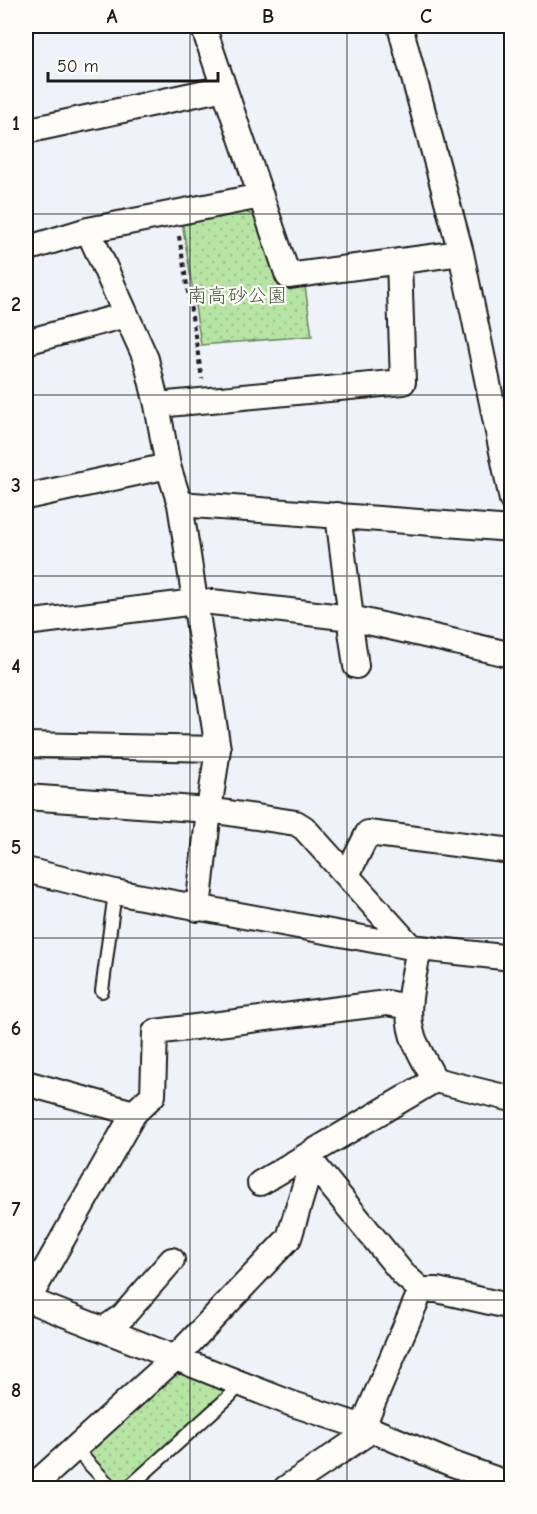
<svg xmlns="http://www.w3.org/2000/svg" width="537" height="1514" viewBox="0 0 537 1514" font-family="'Comic Neue','Klee One',sans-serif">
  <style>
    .grass { fill: url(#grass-dots); stroke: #688060; stroke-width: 1.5 }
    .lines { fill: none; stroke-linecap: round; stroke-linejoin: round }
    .lane-casing { stroke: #1c1c1c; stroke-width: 16 }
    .street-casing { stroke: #1c1c1c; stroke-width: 28 }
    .path { stroke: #1c1c1c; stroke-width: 4; stroke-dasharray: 4.5 4.5; stroke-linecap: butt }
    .lane { stroke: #fdfcf7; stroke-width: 12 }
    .street { stroke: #fdfcf7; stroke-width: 24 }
    .grid { fill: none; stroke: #1c1c1c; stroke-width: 1.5; stroke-opacity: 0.55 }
    .labels { text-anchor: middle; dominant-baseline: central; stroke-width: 4.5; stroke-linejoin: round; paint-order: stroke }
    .park-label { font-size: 20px; fill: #4a5844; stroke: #fdfcf7 }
    .neatline { fill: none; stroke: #1c1c1c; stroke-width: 2 }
    .grid-label { font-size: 20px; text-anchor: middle; font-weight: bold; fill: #1c1c1c }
  </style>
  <defs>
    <pattern id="grass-dots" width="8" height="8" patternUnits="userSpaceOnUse" patternTransform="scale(1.5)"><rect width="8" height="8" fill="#b5e4a3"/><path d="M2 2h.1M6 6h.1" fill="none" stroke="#9bc38c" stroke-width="1.8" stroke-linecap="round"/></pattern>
  </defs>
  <rect width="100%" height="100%" fill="#eff3f9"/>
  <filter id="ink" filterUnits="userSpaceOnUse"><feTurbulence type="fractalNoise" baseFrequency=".0167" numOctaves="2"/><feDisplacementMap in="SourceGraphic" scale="12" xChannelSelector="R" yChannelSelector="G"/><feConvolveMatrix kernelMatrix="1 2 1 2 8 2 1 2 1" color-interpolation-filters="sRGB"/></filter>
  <g filter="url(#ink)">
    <path class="grass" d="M239,209L257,217L281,289L305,286L312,336L201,345L182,221Z
      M182,1374L226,1389V1395L124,1488H117L84,1454L173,1375Z"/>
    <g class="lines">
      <g class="lane-casing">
        <path id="lane" d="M102,991L115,892
          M75,1449L112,1488
          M128,1488L231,1395L241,1383"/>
      </g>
      <g class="street-casing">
        <path id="street" d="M203,26L288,276L461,253
          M400,26L461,253L512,500
          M26,131L224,88
          M88,230L146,359L157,405L168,466L180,504L218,749L209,810L198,909
          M26,249L88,230L261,196
          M26,342L126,315
          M157,405L403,382L399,261
          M26,497L168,466
          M180,504L512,529
          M338,515L351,618V631L356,666
          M26,623L195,602H212L351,618L512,655
          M26,745L218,749
          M26,797L209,810L296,823L304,828L411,947
          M26,870L115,892L411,947L512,958
          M347,875L368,833L512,851
          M419,948C414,978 402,1013 415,1042C421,1055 428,1068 435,1080
          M26,1083L134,1113
          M307,1156L403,1274L421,1290L362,1428
          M260,1183L435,1080L512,1099
          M421,1290H437L512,1307
          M26,1299L290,1403L372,1430L450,1463L512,1485
          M28,1300L134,1113L153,1095L155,1032L387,1003L409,1007
          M104,1329L123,1316L172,1260
          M31,1488L176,1357L289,1238L312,1162
          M286,1488L372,1430"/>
      </g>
      <path class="path" d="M179,236L202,379"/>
      <use href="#lane" class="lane"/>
      <use href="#street" class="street"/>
    </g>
  </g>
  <path class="grid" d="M190,26V1488M347,26V1488M26,214H512M26,395H512M26,576H512M26,757H512M26,938H512M26,1119H512M26,1300H512"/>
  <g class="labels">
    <g class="park-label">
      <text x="237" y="295">南高砂公園</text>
    </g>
  </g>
  <rect width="537" height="1514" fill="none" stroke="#fdfcf7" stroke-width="66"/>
  <path d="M48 72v9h170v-9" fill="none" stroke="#1c1c1c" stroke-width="3"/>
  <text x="57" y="72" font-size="18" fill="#1c1c1c" stroke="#fdfcf7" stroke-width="4.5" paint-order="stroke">50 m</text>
  <rect x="33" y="33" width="471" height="1448" class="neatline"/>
  <g class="grid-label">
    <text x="112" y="23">A</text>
    <text x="268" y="23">B</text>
    <text x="426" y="23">C</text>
    <text x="16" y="130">1</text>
    <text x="16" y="311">2</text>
    <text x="16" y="492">3</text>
    <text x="16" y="673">4</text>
    <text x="16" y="854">5</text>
    <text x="16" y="1035">6</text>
    <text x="16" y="1216">7</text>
    <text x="16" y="1397">8</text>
  </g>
</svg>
